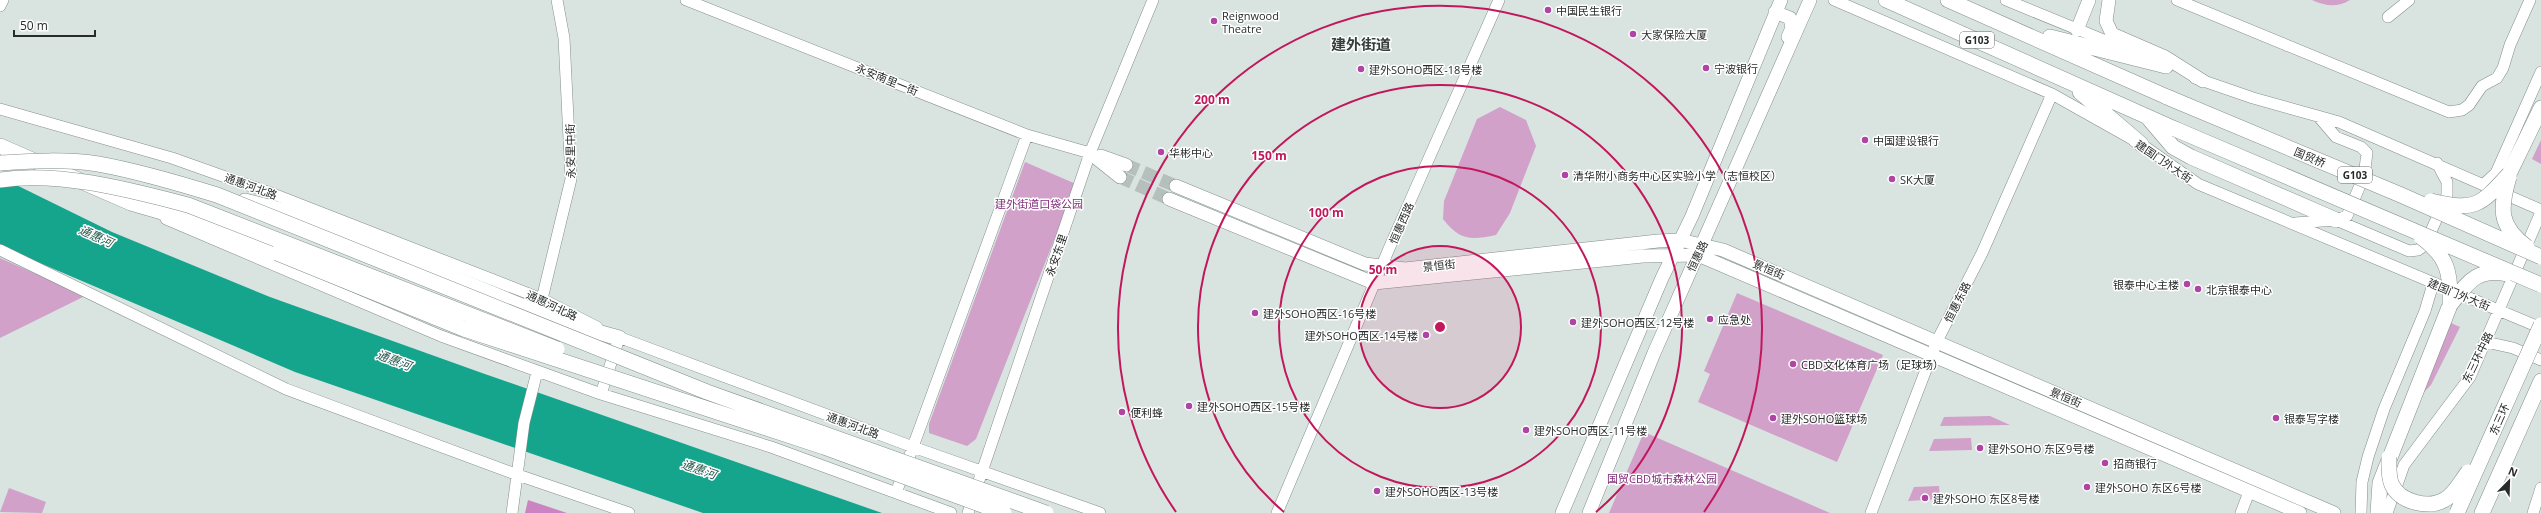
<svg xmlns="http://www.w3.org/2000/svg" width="2541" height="513" viewBox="0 0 2541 513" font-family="'Open Sans','Noto Sans SC',sans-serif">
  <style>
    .green { fill: #d1a1ca }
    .forest { fill: #cb84c1 }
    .water { fill: #15a48c }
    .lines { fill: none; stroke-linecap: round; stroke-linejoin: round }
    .major-tunnel { stroke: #b5bfbc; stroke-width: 13; stroke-dasharray: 13 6; stroke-linecap: butt }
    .minor-casing { stroke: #848f8c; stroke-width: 12 }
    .major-casing { stroke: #848f8c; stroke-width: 14 }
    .highway-casing { stroke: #848f8c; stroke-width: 16 }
    .minor { stroke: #fff; stroke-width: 11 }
    .major { stroke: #fff; stroke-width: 13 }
    .highway { stroke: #fff; stroke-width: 15 }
    .highway-bridge-casing { stroke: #848f8c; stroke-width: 16; stroke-linecap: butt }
    .highway-bridge { stroke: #fff; stroke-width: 15 }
    .ring { fill: none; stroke: #c2185b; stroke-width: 2 }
    .poi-dot { fill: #af44a4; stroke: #fff; stroke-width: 1.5 }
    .labels { text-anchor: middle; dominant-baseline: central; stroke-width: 3; stroke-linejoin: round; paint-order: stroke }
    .shield { fill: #fff; stroke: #686b6a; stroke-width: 1 }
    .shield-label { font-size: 10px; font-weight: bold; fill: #272b2a }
    .poi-label { font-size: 11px; fill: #272b2a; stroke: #fff; text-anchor: start }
    .street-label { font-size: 11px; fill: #272b2a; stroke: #fff }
    .park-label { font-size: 11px; fill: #812e79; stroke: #fff }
    .water-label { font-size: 12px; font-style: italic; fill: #285b50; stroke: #fff }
    .district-label { font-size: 15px; font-weight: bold; fill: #353f3c; stroke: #fff }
    .centre { fill: #c2185b; stroke: #fff; stroke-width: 2 }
    .ring-label { font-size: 12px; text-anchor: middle; font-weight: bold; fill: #c2185b; stroke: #fff; stroke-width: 3; stroke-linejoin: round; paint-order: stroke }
  </style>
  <rect width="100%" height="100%" fill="#d9e4e1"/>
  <path class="green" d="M2312,0H2350C2337,8 2325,6 2312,0Z
    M1500,107L1526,120L1536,146L1510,213L1496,235C1471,240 1460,241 1443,219L1444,201L1477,119Z
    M2541,140V164L2532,159Z
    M1025,162L1076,184L976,439L967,446L929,433V424Z
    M0,258L85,296L0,338Z
    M1737,293L1883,355L1837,462L1698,402L1710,374L1704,371Z
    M2451,323L2460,327L2431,385L2418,398Z
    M1990,416L2010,425L1940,426L1944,417Z
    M1644,432L1830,513H1609Z
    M1971,438L1972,450L1929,451L1934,439Z
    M1939,486L1940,499L1908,501L1914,487Z
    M9,488L46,502L42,513L0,512Z"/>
  <path class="forest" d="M528,500L567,513H525Z"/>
  <path class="water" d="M0,177L112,232L270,297L482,373L882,513H703L295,372L0,246Z"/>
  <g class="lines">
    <path class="major-tunnel" d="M1126,165L1176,186
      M1120,177L1169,199"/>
    <g class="minor-casing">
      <path id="minor" d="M686,0L1027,135L1090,153
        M1834,0L2052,94L2141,144L2198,184L2541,328
        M2006,0L2133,52
        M2177,0L2449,112L2462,110L2469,105L2482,86L2497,78L2503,68L2510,45L2530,0
        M0,6L3,0
        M2388,17L2409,0
        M2195,78L2253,98L2339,122L2541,210
        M0,109L172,158L276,195L542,299L597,327
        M2483,185L2496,173L2541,72
        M166,219L441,336L601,394L771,447L951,513
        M2336,220L2409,251L2418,250L2425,245L2447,195V182L2437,163
        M2295,223L2336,220L2347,216L2364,176L2367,153L2361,147L2336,137L2318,116
        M0,250L286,389L515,474L629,513
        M542,299L571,179L564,38L557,0
        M613,335L913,447L1100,513
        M2486,342L2513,348L2541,360
        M601,394L619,338
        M896,493L1027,135
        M512,513L524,423L537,372
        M968,513L1090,153L1153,0
        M1277,513L1391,244L1499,0
        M1871,513L1937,341L1982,253L2052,94
        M2241,513L2249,492
        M2361,513L2362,482L2368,457L2384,409L2425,311L2433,284
        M2387,513L2404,465L2470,377L2541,212
        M2533,513L2541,488"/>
    </g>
    <g class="major-casing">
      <path id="major" d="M2109,0L2106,21L2112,34L2165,57L2203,81
        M1775,12L1790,18L1792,28L1788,37
        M2077,30L2089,0
        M1090,153L1120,177
        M1101,156L1126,165
        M1176,186L1365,264L1405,269L1658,241L1680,240L1723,250L2334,513
        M1169,199L1374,283L1643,256L1698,255L2300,513
        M1562,513L1662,278L1692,216L1781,0
        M1589,513L1654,353L1810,0"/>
    </g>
    <g class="highway-casing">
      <path id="highway" d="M1886,0L2175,129
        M1948,0L2167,97
        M2050,37L2166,66
        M2080,92L2141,144
        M2150,120L2173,147L2191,157L2336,220
        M0,146L131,203L214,227L277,253
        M2509,174L2541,108
        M245,201L304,216L558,321L619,338
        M2378,513L2380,483L2450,305
        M2482,513L2541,381"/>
    </g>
    <use href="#minor" class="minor"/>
    <use href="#major" class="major"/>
    <use href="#highway" class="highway"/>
    <g class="highway-bridge-casing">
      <path id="highway-bridge" d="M2167,97L2401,195L2541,257
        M2175,129L2541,285
        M0,163C32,161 66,159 98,164C138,171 178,183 217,195L707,392L1046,513
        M2509,177C2500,208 2498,226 2527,247
        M0,180C60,171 130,190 188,205L557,349
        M2431,201C2475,211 2479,207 2509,174
        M2421,237C2448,257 2451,273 2450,305
        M277,253L464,329L824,447L1004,513
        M2450,305C2467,284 2476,267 2507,274
        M2389,457C2389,466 2388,477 2392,485C2400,502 2428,509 2444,500C2454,495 2461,481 2468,472
        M2457,513L2541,325"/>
    </g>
    <use href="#highway-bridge" class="highway-bridge"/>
  </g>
  <circle cx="1440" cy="327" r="81" fill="#c2185b" fill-opacity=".12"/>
  <g class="ring">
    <circle cx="1440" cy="327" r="81"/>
    <circle cx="1440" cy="327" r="161"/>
    <path d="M1284 512A242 242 0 1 1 1596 512"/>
    <path d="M1176 512A322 322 0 1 1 1704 512"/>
  </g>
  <g class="poi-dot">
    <circle cx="1548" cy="10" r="4"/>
    <circle cx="1214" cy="21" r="4"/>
    <circle cx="1633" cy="34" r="4"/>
    <circle cx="1706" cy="68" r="4"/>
    <circle cx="1361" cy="69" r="4"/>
    <circle cx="1865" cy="140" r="4"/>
    <circle cx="1161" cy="152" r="4"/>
    <circle cx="1565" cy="175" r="4"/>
    <circle cx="1892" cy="179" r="4"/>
    <circle cx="2187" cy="284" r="4"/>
    <circle cx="2198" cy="289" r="4"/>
    <circle cx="1255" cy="313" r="4"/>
    <circle cx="1710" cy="319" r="4"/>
    <circle cx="1573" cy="322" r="4"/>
    <circle cx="1426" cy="335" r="4"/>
    <circle cx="1793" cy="364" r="4"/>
    <circle cx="1189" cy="406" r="4"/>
    <circle cx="1122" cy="412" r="4"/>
    <circle cx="1773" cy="418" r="4"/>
    <circle cx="2276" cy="418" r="4"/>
    <circle cx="1526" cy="430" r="4"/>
    <circle cx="1980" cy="448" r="4"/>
    <circle cx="2105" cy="463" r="4"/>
    <circle cx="2087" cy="487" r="4"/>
    <circle cx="1377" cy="491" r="4"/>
    <circle cx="1925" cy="498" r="4"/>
  </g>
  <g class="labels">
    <g class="shield">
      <rect x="1960" y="32" width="34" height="16" rx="3"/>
      <rect x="2338" y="167" width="34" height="16" rx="3"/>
    </g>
    <g class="shield-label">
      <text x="1977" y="40">G103</text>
      <text x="2355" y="175">G103</text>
    </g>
    <g class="poi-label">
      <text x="1556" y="10">中国民生银行</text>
      <text x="1222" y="15">Reignwood<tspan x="1222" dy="13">Theatre</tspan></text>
      <text x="1641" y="34">大家保险大厦</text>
      <text x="1714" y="68">宁波银行</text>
      <text x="1369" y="69">建外SOHO西区-18号楼</text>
      <text x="1873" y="140">中国建设银行</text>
      <text x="1169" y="152">华彬中心</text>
      <text x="1573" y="175">清华附小商务中心区实验小学（志恒校区）</text>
      <text x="1900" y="179">SK大厦</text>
      <text x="2179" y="284" text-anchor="end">银泰中心主楼</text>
      <text x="2206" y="289">北京银泰中心</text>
      <text x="1263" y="313">建外SOHO西区-16号楼</text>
      <text x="1718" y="319">应急处</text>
      <text x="1581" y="322">建外SOHO西区-12号楼</text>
      <text x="1418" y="335" text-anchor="end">建外SOHO西区-14号楼</text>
      <text x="1801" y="364">CBD文化体育广场（足球场）</text>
      <text x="1197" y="406">建外SOHO西区-15号楼</text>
      <text x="1130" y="412">便利蜂</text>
      <text x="1781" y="418">建外SOHO篮球场</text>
      <text x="2284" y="418">银泰写字楼</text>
      <text x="1534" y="430">建外SOHO西区-11号楼</text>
      <text x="1988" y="448">建外SOHO 东区9号楼</text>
      <text x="2113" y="463">招商银行</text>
      <text x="2095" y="487">建外SOHO 东区6号楼</text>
      <text x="1385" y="491">建外SOHO西区-13号楼</text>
      <text x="1933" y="498">建外SOHO 东区8号楼</text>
    </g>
    <g class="street-label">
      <text transform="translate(887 79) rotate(22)">永安南里一街</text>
      <text transform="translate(570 151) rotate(-91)">永安里中街</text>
      <text transform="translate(2310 157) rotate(23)">国贸桥</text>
      <text transform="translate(2164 161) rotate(34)">建国门外大街</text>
      <text transform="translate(251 186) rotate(20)">通惠河北路</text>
      <text transform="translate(1401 223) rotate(-66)">恒惠西路</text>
      <text transform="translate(1056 255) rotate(-71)">永安东里</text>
      <text transform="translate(1697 256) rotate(-65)">恒惠路</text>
      <text transform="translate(1439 265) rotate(-6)">景恒街</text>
      <text transform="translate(1769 269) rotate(23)">景恒街</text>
      <text transform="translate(2459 294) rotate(22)">建国门外大街</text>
      <text transform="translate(1957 302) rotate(-63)">恒惠东路</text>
      <text transform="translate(552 305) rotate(25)">通惠河北路</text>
      <text transform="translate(2477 357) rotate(-64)">东三环中路</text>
      <text transform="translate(2066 397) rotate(23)">景恒街</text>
      <text transform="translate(2499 419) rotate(-66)">东三环</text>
      <text transform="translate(853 425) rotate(20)">通惠河北路</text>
    </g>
    <g class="park-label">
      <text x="1039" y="203">建外街道口袋公园</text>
      <text x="1662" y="478">国贸CBD城市森林公园</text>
    </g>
    <g class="water-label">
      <text transform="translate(96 236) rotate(24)">通惠河</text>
      <text transform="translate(394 360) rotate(21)">通惠河</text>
      <text transform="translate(699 469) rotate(19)">通惠河</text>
    </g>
    <g class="district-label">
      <text x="1361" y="44">建外街道</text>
    </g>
  </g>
  <circle cx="1440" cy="327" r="6" class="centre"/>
  <g class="ring-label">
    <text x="1212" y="104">200 m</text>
    <text x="1269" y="160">150 m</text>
    <text x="1326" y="217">100 m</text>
    <text x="1383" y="274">50 m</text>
  </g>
  <g transform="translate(2509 481) rotate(23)" stroke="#ffffff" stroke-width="3" paint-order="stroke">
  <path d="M0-3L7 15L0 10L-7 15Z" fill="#272b2a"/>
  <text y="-6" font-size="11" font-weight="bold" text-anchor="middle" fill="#272b2a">N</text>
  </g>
  <path d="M14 30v6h81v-6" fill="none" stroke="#272b2a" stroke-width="2"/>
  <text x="20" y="30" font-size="12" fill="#272b2a" stroke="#ffffff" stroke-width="3" paint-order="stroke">50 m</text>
</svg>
